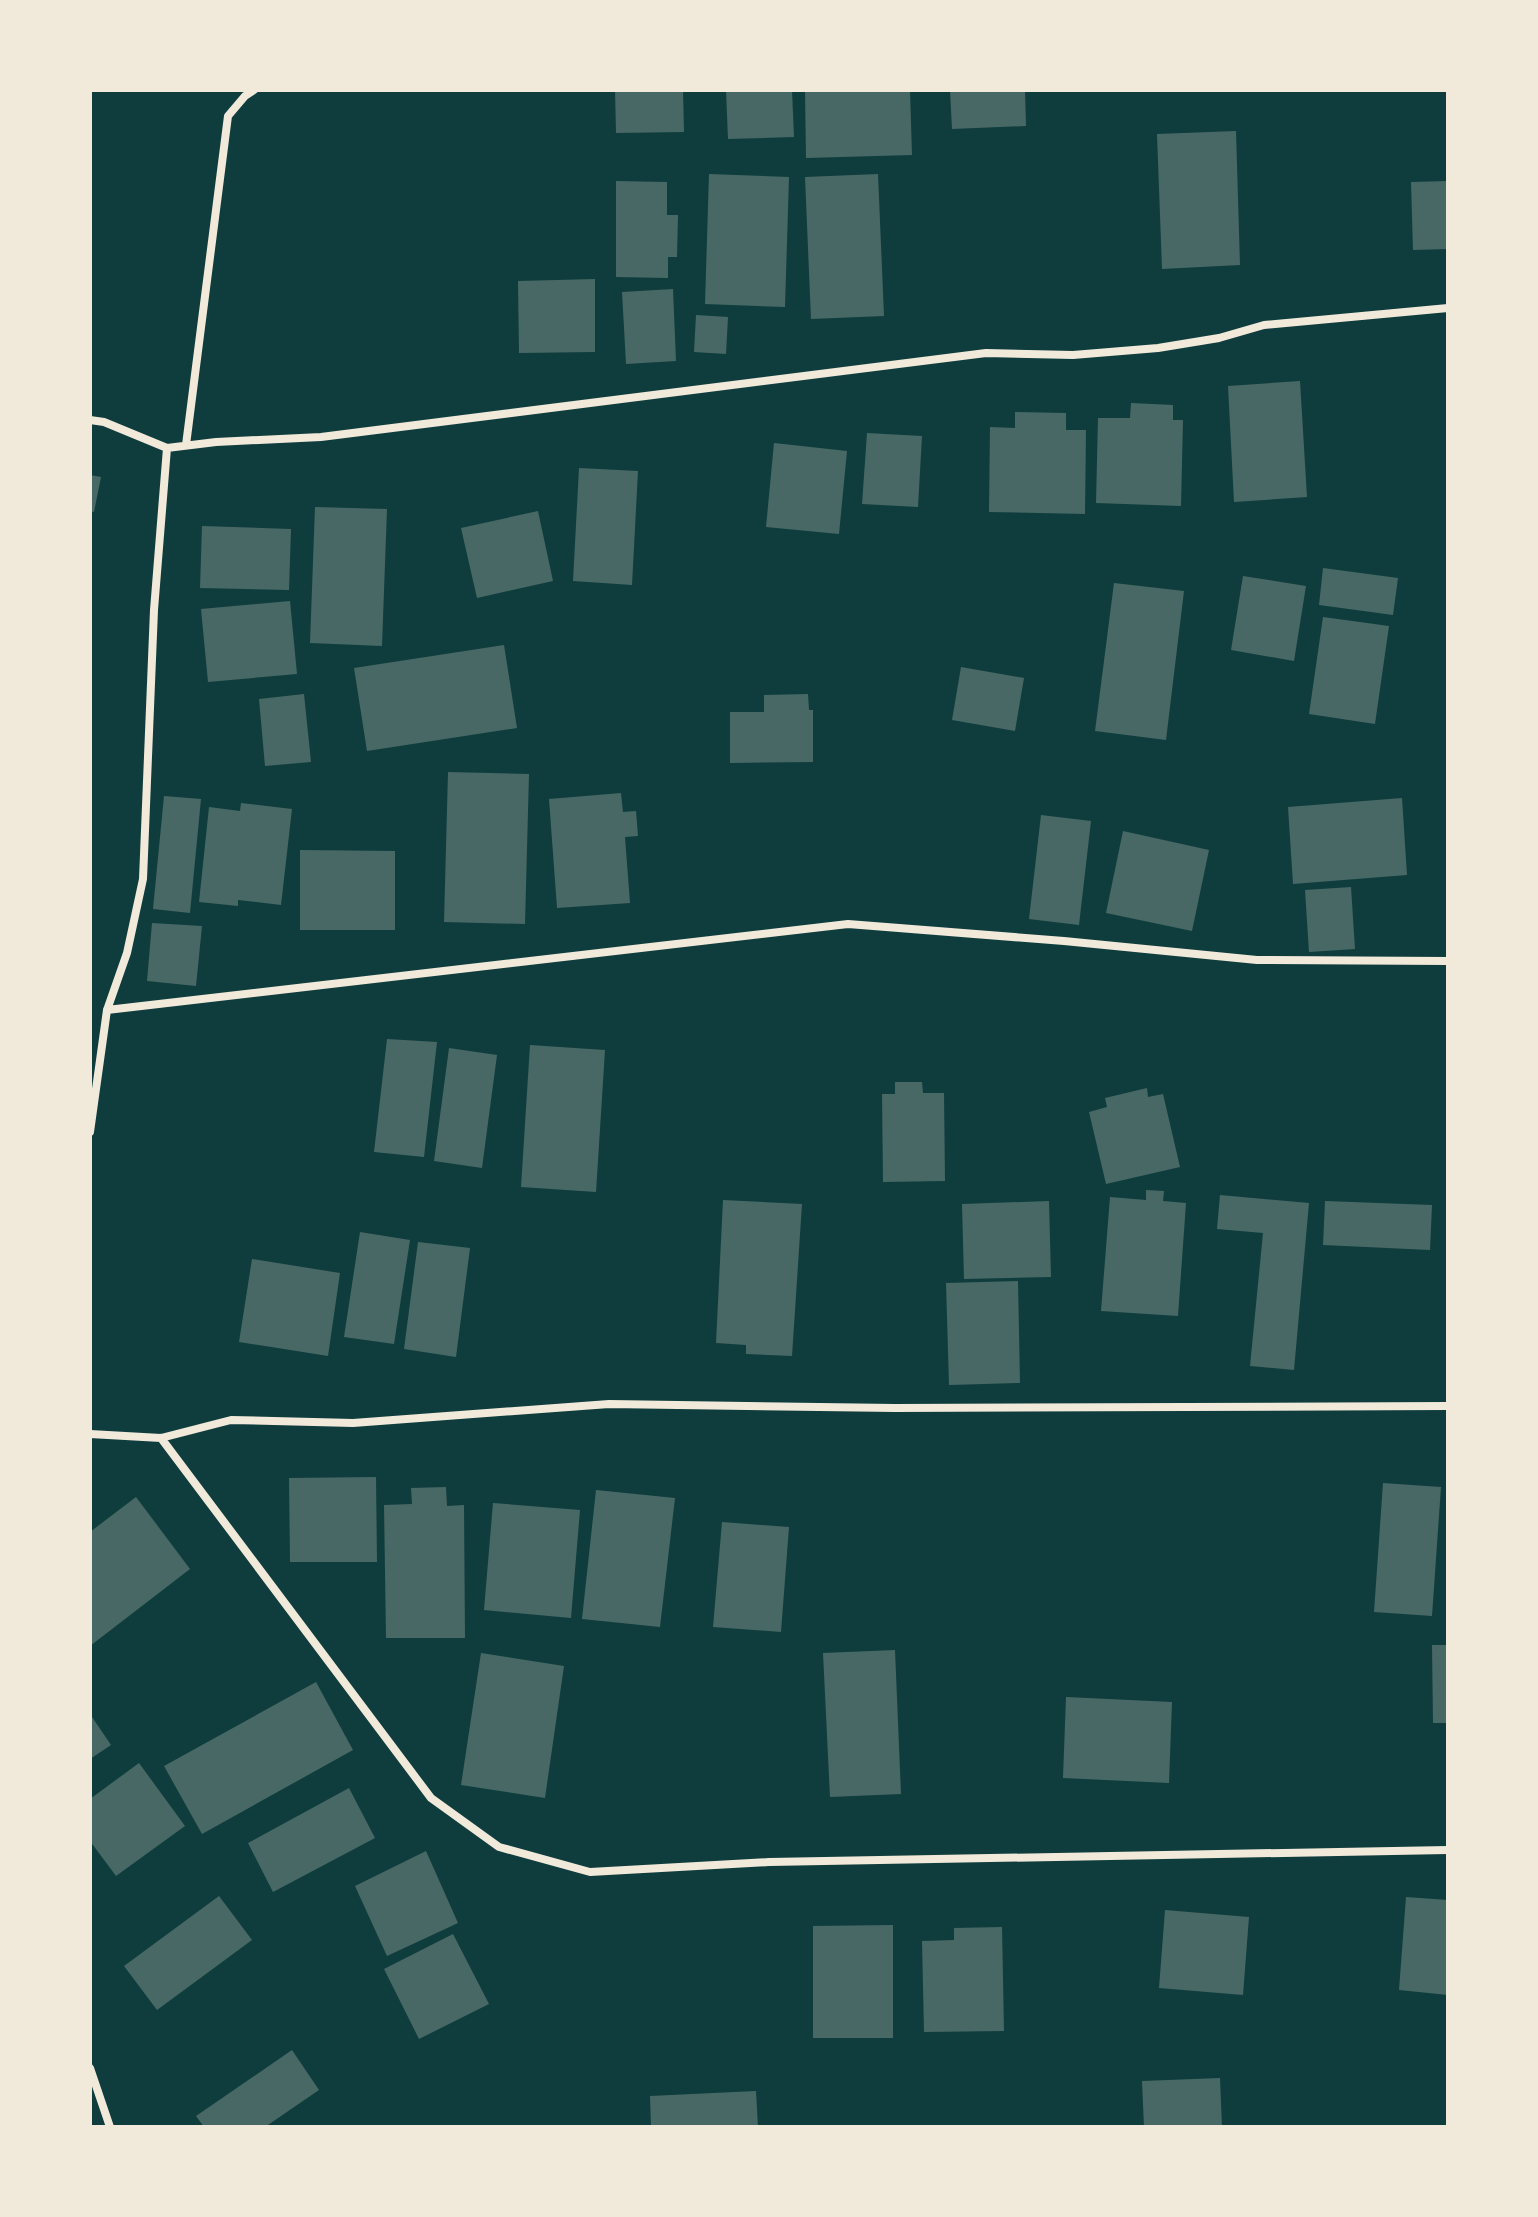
<svg xmlns="http://www.w3.org/2000/svg" width="1538" height="2217" viewBox="0 0 1538 2217" font-family="Barlow,sans-serif">
  <style>
    .building { fill: #486865 }
    .lines { fill: none; stroke-linecap: round; stroke-linejoin: round }
    .minor { stroke: #f1e9da; stroke-width: 8 }
  </style>
  <rect width="100%" height="100%" fill="#0f3d3e"/>
  <path class="building" d="M615,90H683L684,132L616,133Z
    M726,90H792L794,137L728,139Z
    M805,90H910L912,155L806,158Z
    M950,90H1025L1026,126L952,129Z
    M1236,131L1240,265L1162,269L1157,134Z
    M709,174L789,177L785,307L705,304Z
    M878,174L884,316L811,319L805,177Z
    M616,181L667,182V215H678L677,257H668V278L616,277Z
    M1448,181V249L1413,250L1411,182Z
    M595,279V352L519,353L518,281Z
    M673,289L676,361L626,364L622,292Z
    M696,315L728,317L726,354L694,352Z
    M1300,381L1307,497L1234,502L1228,386Z
    M1131,403L1173,405V420H1183L1181,506L1096,503L1098,418H1130Z
    M1015,412L1066,413V430H1086L1085,514L989,512L990,427L1015,428Z
    M867,433L922,436L918,507L862,504Z
    M774,443L847,451L839,534L766,527Z
    M579,468L638,471L632,585L573,581Z
    M90,475L101,477L94,512L90,511Z
    M315,507L387,509L382,646L310,643Z
    M538,511L553,581L477,598L461,528Z
    M202,526L291,529L289,590L200,588Z
    M1323,568L1398,578L1393,615L1319,605Z
    M1243,576L1306,586L1294,661L1231,650Z
    M1114,583L1184,591L1166,740L1095,731Z
    M290,601L297,674L208,682L201,609Z
    M1323,617L1389,626L1375,724L1309,714Z
    M504,645L517,728L367,751L354,668Z
    M961,667L1024,678L1015,731L952,720Z
    M304,694L311,762L265,766L259,699Z
    M808,694L809,710H813V762L730,763V712H764V695Z
    M448,772L529,774L525,924L444,922Z
    M621,793L623,812L636,811L638,836L625,837L630,903L557,908L549,799Z
    M164,796L201,799L190,913L153,909Z
    M1402,798L1407,875L1293,884L1288,807Z
    M241,803L292,809L281,905L238,900V906L199,902L209,807L240,811Z
    M1041,815L1091,821L1079,925L1029,919Z
    M1123,831L1209,850L1192,931L1106,913Z
    M300,850L395,851V930H300Z
    M1351,887L1355,949L1309,952L1305,890Z
    M152,923L202,926L196,986L147,981Z
    M387,1039L437,1042L424,1157L374,1152Z
    M530,1045L605,1050L596,1192L521,1187Z
    M449,1048L497,1055L482,1168L434,1161Z
    M895,1082H922L923,1093H944L945,1181L883,1182L882,1094H895Z
    M1147,1088L1148,1097L1163,1094L1180,1167L1106,1184L1089,1112L1107,1107L1105,1098Z
    M1146,1190L1164,1191L1163,1201L1186,1203L1178,1316L1101,1311L1110,1197L1146,1200Z
    M1220,1195L1309,1203L1294,1370L1250,1366L1263,1233L1217,1229Z
    M723,1200L802,1204L792,1356L746,1354V1345L716,1343Z
    M1049,1201L1051,1277L964,1279L962,1204Z
    M1325,1201L1432,1205L1430,1250L1323,1245Z
    M360,1232L410,1240L394,1344L344,1337Z
    M418,1242L470,1248L456,1357L404,1349Z
    M252,1259L340,1273L328,1356L239,1342Z
    M1018,1281L1020,1383L949,1385L946,1283Z
    M376,1477L377,1562H290L289,1478Z
    M1383,1483L1441,1487L1432,1616L1374,1612Z
    M446,1487L447,1506L464,1505L465,1638H386L384,1505L412,1504L411,1488Z
    M596,1490L675,1498L660,1627L582,1619Z
    M136,1497L190,1569L90,1646V1532Z
    M493,1503L580,1510L571,1618L484,1610Z
    M722,1522L789,1527L781,1632L713,1627Z
    M1432,1645H1448V1723H1433Z
    M895,1650L901,1794L830,1797L823,1653Z
    M481,1653L564,1666L545,1798L461,1785Z
    M316,1682L353,1750L202,1834L164,1766Z
    M1066,1697L1172,1702L1169,1783L1063,1778Z
    M90,1714L111,1745L90,1759Z
    M139,1763L185,1826L116,1876L90,1841V1799Z
    M349,1788L375,1838L273,1892L248,1843Z
    M426,1851L458,1923L387,1956L355,1886Z
    M219,1896L252,1940L157,2010L124,1966Z
    M1406,1897L1448,1900V1995L1399,1990Z
    M1165,1910L1249,1917L1243,1995L1159,1988Z
    M893,1925V2038H813V1926Z
    M1002,1927L1004,2031L924,2032L922,1941L954,1940V1928Z
    M453,1934L489,2004L419,2039L384,1969Z
    M292,2050L319,2090L265,2127H204L196,2116Z
    M1220,2078L1222,2127H1144L1142,2081Z
    M756,2091L758,2127H651L650,2096Z"/>
  <g class="lines">
    <path class="minor" d="M90,420L104,422L167,448L216,442L321,437L986,353L1073,355L1158,348L1219,338L1264,325L1448,308
      M186,445L228,116L245,96L254,90
      M107,1010L848,924L1064,941L1257,960L1448,961
      M90,1132L107,1010L127,953L143,879L154,610L167,448
      M90,1434L161,1438L231,1420L353,1423L609,1404L895,1408L1448,1406
      M161,1438L431,1798L499,1847L590,1872L769,1862L1448,1850
      M90,2068L110,2127"/>
  </g>
  <rect width="1538" height="2217" fill="none" stroke="#f1e9da" stroke-width="184"/>
</svg>
